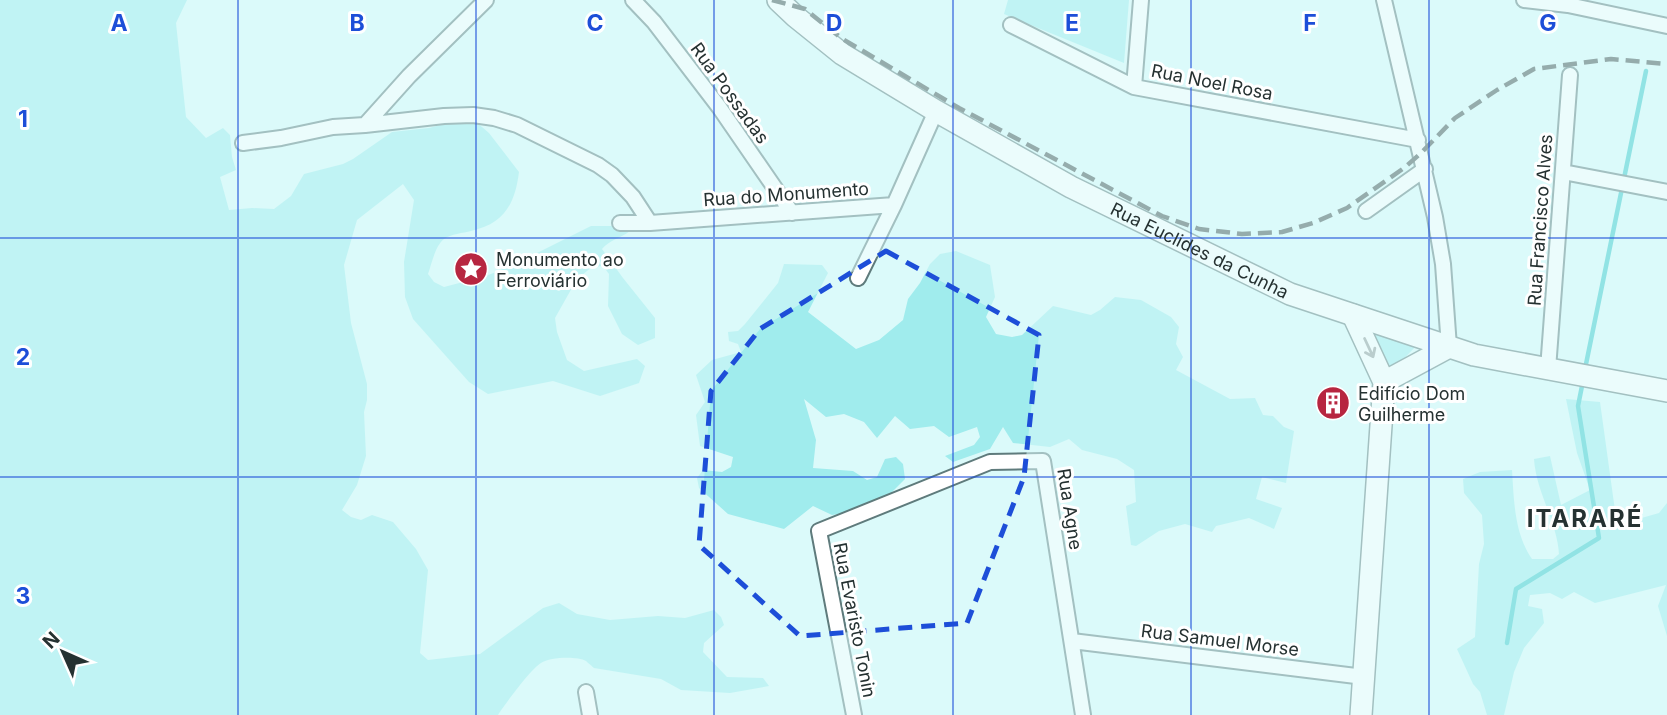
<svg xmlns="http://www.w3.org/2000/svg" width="1667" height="715" viewBox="0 0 1667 715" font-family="Inter,sans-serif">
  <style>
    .green { fill: #a0eced }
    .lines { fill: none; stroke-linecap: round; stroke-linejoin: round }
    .stream { stroke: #38c7ca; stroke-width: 4.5 }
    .street-casing { stroke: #5f7b7c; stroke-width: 18 }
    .secondary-casing { stroke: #5f7b7c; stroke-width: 24 }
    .street { stroke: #fff; stroke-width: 14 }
    .secondary { stroke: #fff; stroke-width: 21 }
    .rail { stroke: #404e4e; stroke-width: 4.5; stroke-dasharray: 14 7; stroke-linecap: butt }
    .oneway { stroke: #929898 }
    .marked { fill: none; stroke: #1d4ed8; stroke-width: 5; stroke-dasharray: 14 9; stroke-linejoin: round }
    .grid { fill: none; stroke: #1d4ed8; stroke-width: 2; stroke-opacity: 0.55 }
    .labels { text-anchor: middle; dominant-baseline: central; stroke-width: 6; stroke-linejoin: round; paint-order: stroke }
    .street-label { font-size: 18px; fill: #253131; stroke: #fff }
    .poi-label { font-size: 18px; fill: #253131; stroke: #fff; text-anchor: start }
    .district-label { font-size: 24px; font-weight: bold; letter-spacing: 2px; fill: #253131; stroke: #fff }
    .grid-label { font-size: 23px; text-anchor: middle; font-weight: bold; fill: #1d4ed8; stroke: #fff; stroke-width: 6; stroke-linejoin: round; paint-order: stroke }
  </style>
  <rect width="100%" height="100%" fill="#dbfafa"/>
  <path class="green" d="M0,0H187L176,23L186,117L206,138L223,128L230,135L232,157L236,170L220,177L229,210L252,208L274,209L291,196L304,174L343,164L353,159L392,132L429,128L467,118L475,121L489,133L519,172C515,204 504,224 471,231C463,233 451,234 444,239C435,246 432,263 428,274L434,282L444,287L486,276L515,264L591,226H628L630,231C621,238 609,240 602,249L623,278L655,318V338L638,345L622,334L608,306L609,274L603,266L592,267L577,279L555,318L557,332L567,360L584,371L637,359L645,366L639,383L600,396L553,381L488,394L469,382L413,319L405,297L404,262L414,200L403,184L357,220L344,265L351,323L367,384V400L364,412L366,456L357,485L342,510L351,517L361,520L372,515L393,522L416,549L428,570L420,653L428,660L480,654L543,608L559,603L577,614L610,620L658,616L685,618L714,610L721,617L724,625L704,643L703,652L727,677L763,678L769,686L730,693L681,690L661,679L594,668C593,667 587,662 586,661C577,656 550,657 541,663C530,670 506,703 498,715H0Z
    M1008,0H1129L1124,63L1004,14Z
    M956,251L990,265L995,297L986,317L996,334L1012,337L1022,335L1053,306L1091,315L1100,310L1115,297L1141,300L1171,317L1179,327L1176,344L1183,357L1176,370L1230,399L1255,398L1263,415L1273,416L1284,427L1294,431L1286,483L1262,477L1256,499L1282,508L1274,529L1249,518L1216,526L1212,532L1185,524L1159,531L1136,546L1131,545L1126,506L1136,502L1134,470L1117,459L1082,450L1069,439L1050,447L1013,443L1003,427L990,449L953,462L945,456L974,445L980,437L977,427L949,437L934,426L910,429L895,416L877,438L864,422L844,414L826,417L804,399L816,440L813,468L853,471L867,480L877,477L885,459L896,457L903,464L905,479L891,493L869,509L832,515L813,506L784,529L728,514L699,488L697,478L703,470L722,472L731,467L733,457L700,446L696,415L705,402L696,375L712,360L741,352L738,344L729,341L728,332L738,331L745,324L778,283L784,264L822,265L828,273L808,312L856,349L879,340L903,320L908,299L920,283L930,264L940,254Z
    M1371,329L1420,342L1389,374Z
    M1566,399L1600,402L1617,525L1659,513L1667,503V636L1658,606L1666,585L1595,603L1574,592L1562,599L1550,593L1530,595L1528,606L1542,609L1544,623L1524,648L1514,672L1504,715H1487L1480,692L1473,684L1457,649L1475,637L1479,564L1484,544L1482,515L1464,493L1463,479L1480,472L1512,470C1514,500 1514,533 1532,559H1553L1559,554C1557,521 1536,492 1534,459L1550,456L1561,505L1590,490L1577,453Z"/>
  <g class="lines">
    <path class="stream" d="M1585,369L1646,71
      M1507,643L1516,589L1599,538L1578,406L1583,381"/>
    <g class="street-casing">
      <path id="street" d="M633,0L654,22L719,107L792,213
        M1384,0L1435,217L1443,264L1449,347
        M1524,0L1568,5L1667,26
        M1011,25L1134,87L1418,140
        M1134,87L1141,0
        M365,125L409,76L486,0
        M243,143L281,138L333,127L365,125L444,116L473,115L494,118L517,125L598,165L612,175L633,197L650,223
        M1563,172L1667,192
        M1366,211L1425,169
        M620,223H650L894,205L936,111
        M858,278L894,205
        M1548,369L1570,75
        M1072,641L1364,677
        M586,692L590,715
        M854,715L819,531L990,462L1043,461L1083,715"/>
    </g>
    <g class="secondary-casing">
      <g id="secondary">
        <path id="s1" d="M778,0L796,17L842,54L936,111L1071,187L1290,294L1474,355L1667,391"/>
        <path d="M1353,315L1384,382L1361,715"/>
        <path d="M1384,382L1449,347"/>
      </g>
    </g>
    <use href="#street" class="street"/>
    <use href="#secondary" class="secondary"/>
    <path class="rail" d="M772,0L805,9L841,38L959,108L1162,216L1199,229L1242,234L1282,232L1313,223L1347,208L1404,168L1421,153L1455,118L1497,90L1534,69L1611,59L1667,64"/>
  </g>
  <defs><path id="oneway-shaft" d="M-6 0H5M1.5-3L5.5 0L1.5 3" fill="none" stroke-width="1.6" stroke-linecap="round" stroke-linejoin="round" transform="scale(1.75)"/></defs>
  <use class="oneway" href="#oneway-shaft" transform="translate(1369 348) rotate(65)"/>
  <path d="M0 0H1667V715H0ZM886,251L1039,335L1024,477L967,623L800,636L699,545L711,391L760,329Z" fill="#dbfafa" fill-opacity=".55" fill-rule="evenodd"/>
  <path class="marked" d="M886,251L1039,335L1024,477L967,623L800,636L699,545L711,391L760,329Z"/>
  <path class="grid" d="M238,0V715M476,0V715M714,0V715M953,0V715M1191,0V715M1429,0V715M0,238H1667M0,477H1667"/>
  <defs>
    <g id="sight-disc" transform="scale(1.75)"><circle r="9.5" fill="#b72640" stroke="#fff"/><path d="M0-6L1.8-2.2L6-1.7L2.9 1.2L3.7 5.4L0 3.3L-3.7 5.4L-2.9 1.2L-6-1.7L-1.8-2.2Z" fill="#fff"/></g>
    <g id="building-disc" transform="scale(1.75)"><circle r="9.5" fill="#b72640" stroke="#fff"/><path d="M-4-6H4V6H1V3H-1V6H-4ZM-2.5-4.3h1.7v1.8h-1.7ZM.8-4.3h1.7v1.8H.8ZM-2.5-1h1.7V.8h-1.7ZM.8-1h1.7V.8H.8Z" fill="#fff"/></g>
  </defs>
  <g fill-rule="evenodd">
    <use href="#sight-disc" x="471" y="269"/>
    <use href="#building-disc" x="1333" y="403"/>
  </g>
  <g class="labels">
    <g class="street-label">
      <text transform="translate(1212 82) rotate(11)">Rua Noel Rosa</text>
      <text transform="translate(730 93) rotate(54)">Rua Possadas</text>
      <text transform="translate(786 194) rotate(-4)">Rua do Monumento</text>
      <text transform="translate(1540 220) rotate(-86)">Rua Francisco Alves</text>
      <text stroke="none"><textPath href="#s1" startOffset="492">Rua Euclides da Cunha</textPath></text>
      <text transform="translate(1070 509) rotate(81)">Rua Agne</text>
      <text transform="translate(855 620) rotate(79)">Rua Evaristo Tonin</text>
      <text transform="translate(1220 640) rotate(7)">Rua Samuel Morse</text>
    </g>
    <g class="poi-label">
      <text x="496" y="259">Monumento ao<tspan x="496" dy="21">Ferroviário</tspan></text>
      <text x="1358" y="393">Edifício Dom<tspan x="1358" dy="21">Guilherme</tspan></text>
    </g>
    <g class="district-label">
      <text x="1585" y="518">ITARARÉ</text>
    </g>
  </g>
  <g class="grid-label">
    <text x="119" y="31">A</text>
    <text x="357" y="31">B</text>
    <text x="595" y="31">C</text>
    <text x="834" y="31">D</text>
    <text x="1072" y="31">E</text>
    <text x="1310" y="31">F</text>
    <text x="1548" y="31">G</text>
    <text x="23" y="127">1</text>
    <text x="23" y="365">2</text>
    <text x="23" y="604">3</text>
  </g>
  <g transform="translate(63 652) rotate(315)" stroke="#ffffff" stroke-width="5" paint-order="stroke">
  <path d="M0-5L12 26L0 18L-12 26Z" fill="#253131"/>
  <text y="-10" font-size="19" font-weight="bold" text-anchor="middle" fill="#253131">N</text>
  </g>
</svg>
